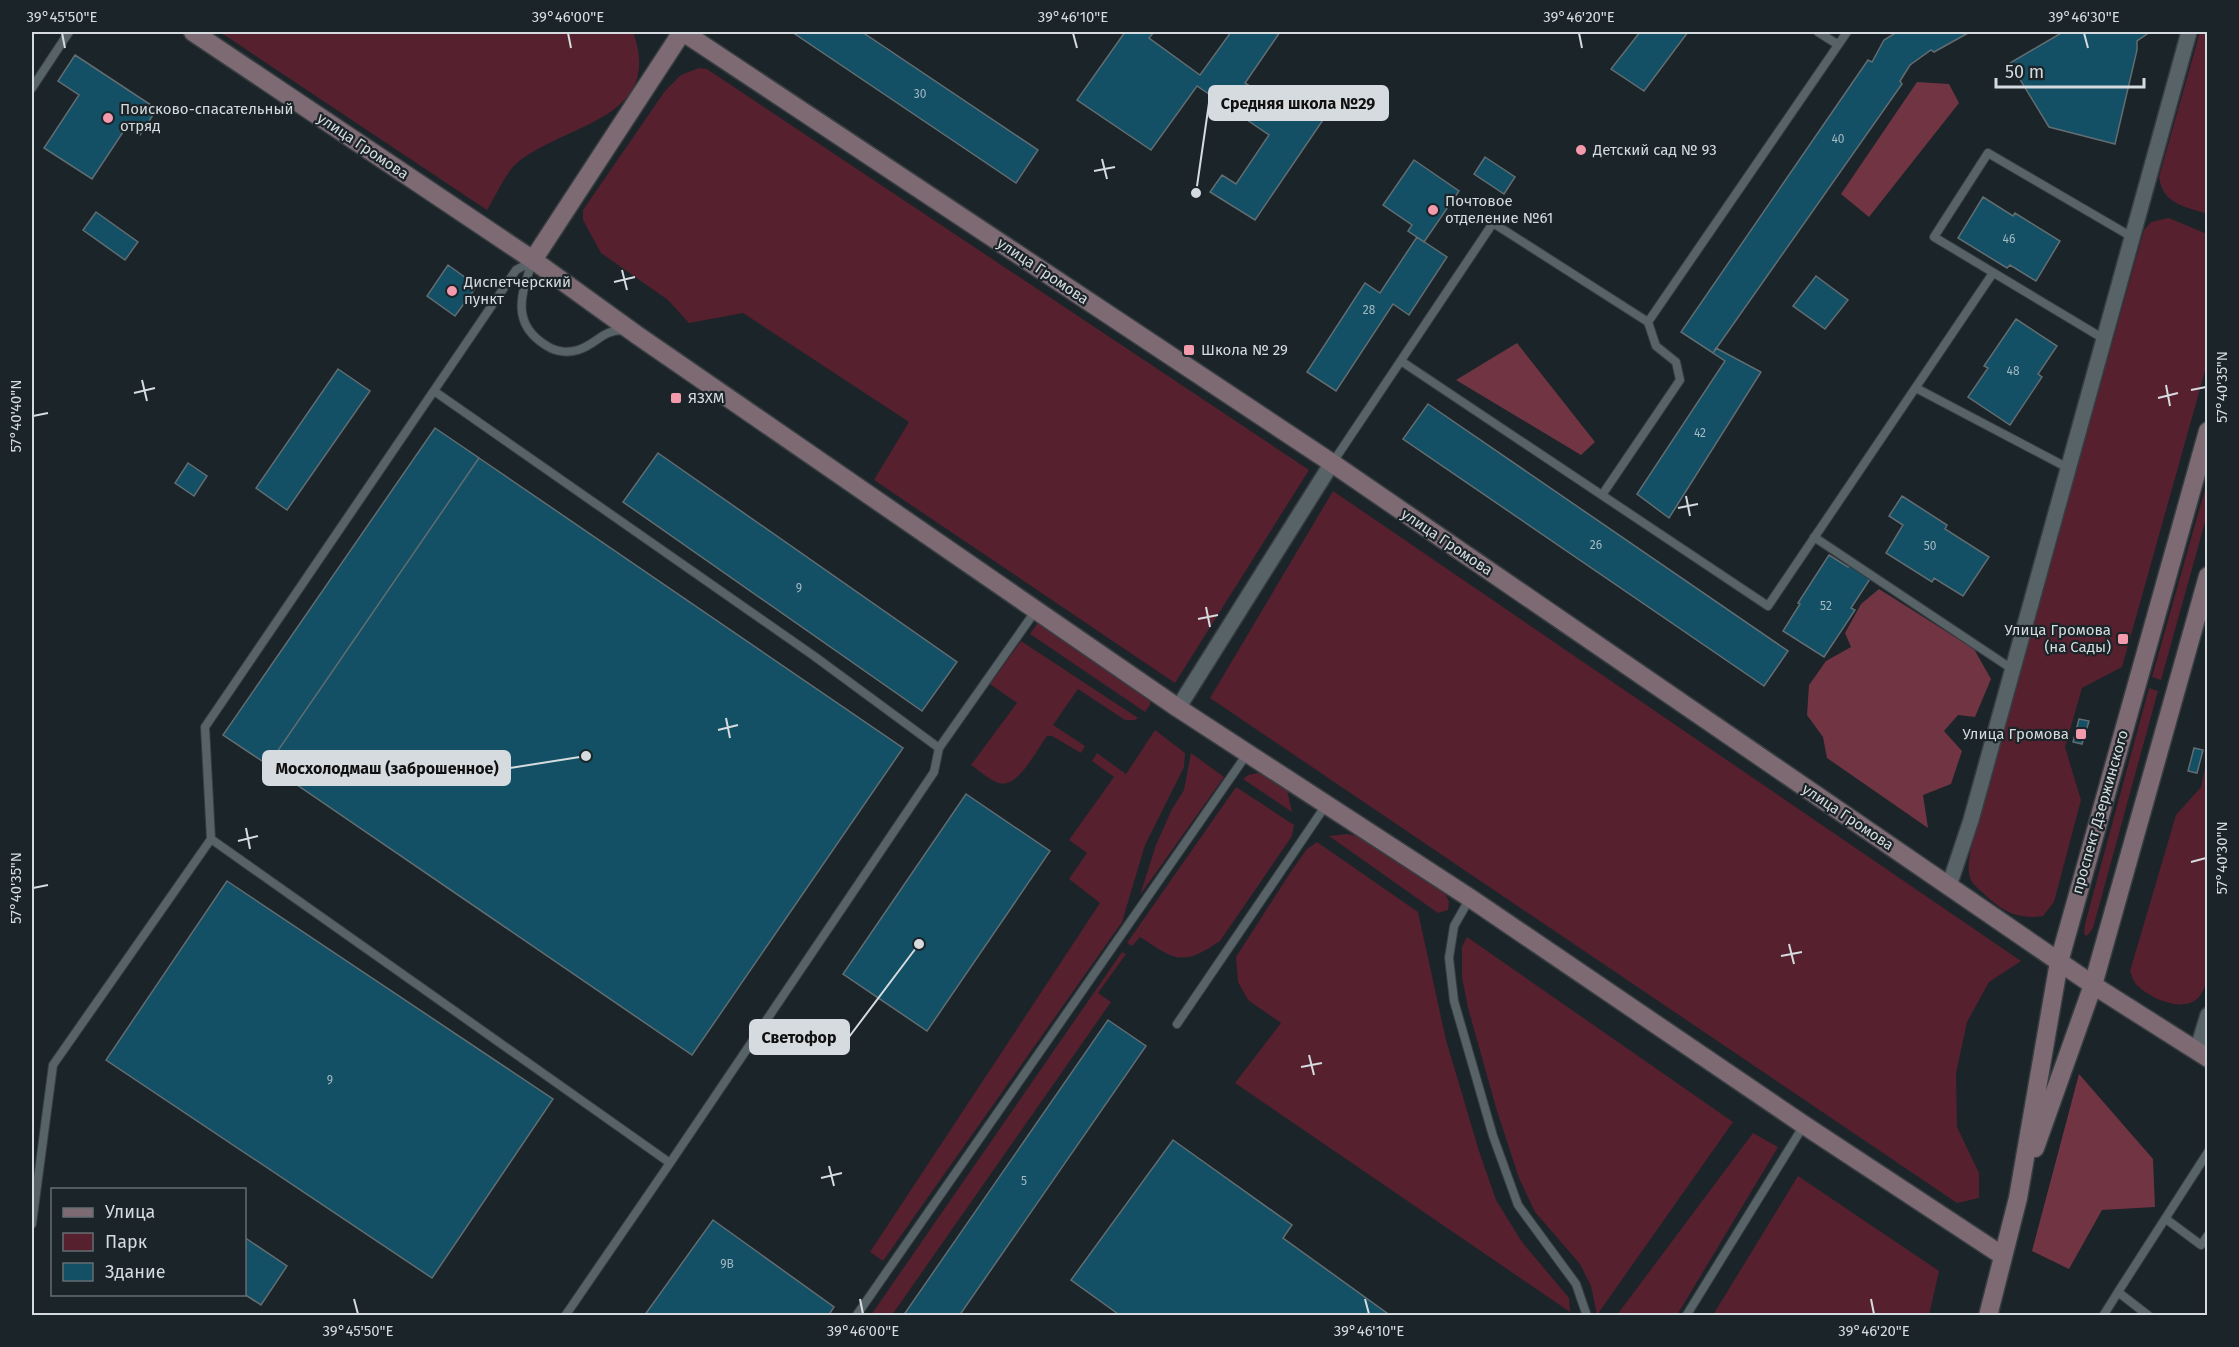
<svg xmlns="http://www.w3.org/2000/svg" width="2239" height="1347" viewBox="0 0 2239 1347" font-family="'Fira Sans',sans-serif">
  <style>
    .green { fill: #56202e }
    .forest { fill: #713443 }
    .building { fill: #134f65; stroke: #626d72; stroke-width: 1.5 }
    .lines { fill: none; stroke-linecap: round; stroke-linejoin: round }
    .lane-casing { stroke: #373e42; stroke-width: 10 }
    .street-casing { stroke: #373e42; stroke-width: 18 }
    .secondary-casing { stroke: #373e42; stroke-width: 21 }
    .lane { stroke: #586368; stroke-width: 8 }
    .street { stroke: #586368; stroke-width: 15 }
    .secondary { stroke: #7e6a73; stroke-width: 18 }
    .ticks { fill: none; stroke: #d5dbde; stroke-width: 2 }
    .poi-dot { fill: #f39aac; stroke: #1b2428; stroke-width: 2 }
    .labels { text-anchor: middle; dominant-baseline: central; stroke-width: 4.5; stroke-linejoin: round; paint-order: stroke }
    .number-label { font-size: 12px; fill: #a4b8c0 }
    .poi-label { font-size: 15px; fill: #d5dbde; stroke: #1b2428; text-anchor: start }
    .street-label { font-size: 15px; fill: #d5dbde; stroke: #1b2428 }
    .leader { fill: none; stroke: #d5dbde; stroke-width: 2 }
    .callout-dot { fill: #d5dbde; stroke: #1b2428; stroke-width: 2 }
    .callout { fill: #d5dbde; stroke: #d5dbde; stroke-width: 2 }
    .callout-label { font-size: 16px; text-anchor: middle; font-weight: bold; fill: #111 }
    .neatline { fill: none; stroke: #d5dbde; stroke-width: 2 }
    .ticks-label { font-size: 15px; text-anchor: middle; fill: #d5dbde }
  </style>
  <rect width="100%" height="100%" fill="#1b2428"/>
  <path class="green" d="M220,32H633C665,120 565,123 517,163C506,172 495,197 487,210Z
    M2200,32H2208L2207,214C2185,206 2163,205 2159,177Z
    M699,68L707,69L1309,470L1175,683L874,480L909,422L743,313L689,323L668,300L601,253L583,220V210L665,91L681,75Z
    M2169,218L2207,234V364L2122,667L2082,688L2065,747L2081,800L2054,902L2043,916C2017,920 2002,911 1984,894C1980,890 1973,885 1971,880C1966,868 1970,855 1972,843L2144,230L2151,222Z
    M2207,482V515L2161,680L2152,677Z
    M1333,491L2021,961L1989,982L1967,1022L1956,1073L1957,1127L1979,1173V1198L1957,1203L1210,698Z
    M1041,618L1150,697V705L1145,712L1030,634Z
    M1021,641L1138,718L1135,720H1125L1078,689L1053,725L1085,746L1081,753L1052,736H1047C1037,749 1018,789 999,783C989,780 980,771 971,765L1017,703L990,684Z
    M2149,688L2158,691L2093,928L2087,936L2084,934L2085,924Z
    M1155,730L1185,753L1184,767L1145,845L1122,922L883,1261L870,1252L1100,903L1069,879L1087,853L1069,840L1114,777L1092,761L1097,753L1126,774Z
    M1191,753L1224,777L1140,895L1156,845L1172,809L1184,790Z
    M2207,758V983C2204,988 2201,996 2197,999C2180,1013 2148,997 2136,984C2133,981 2132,975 2130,971L2176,815L2201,787Z
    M1263,772L1287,790L1292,812L1243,779L1248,775Z
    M1236,787L1294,825L1292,836L1220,941C1182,967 1175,960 1140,937L1132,946L1127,943Z
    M1347,834L1358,836L1442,886L1449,902L1448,910L1438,913L1329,836Z
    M1317,842L1418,912L1446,1040L1479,1151L1496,1200L1522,1242L1569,1298L1570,1312L1235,1083L1281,1023L1248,1000L1238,982L1236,957L1292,870L1307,849Z
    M1467,937L1733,1122L1597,1315L1591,1286L1580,1264L1535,1212L1519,1178L1497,1111L1468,1008L1462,977V947Z
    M1122,952L1126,954L1098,993L1111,1002L892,1315H871Z
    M1753,1133L1778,1147L1677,1315H1617Z
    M1798,1176L1939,1271L1929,1315H1713Z"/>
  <path class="forest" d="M1917,82L1949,84L1959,103L1869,217L1841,194Z
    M1517,343L1595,442L1581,455L1456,380Z
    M1879,589L1974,649L1991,679L1975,717L1958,715L1944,731L1962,751L1951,784L1923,795L1928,828L1827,758L1823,737L1807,715L1809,685L1826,661L1851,647L1845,633L1861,604Z
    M2079,1074L2153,1159L2155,1207L2102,1210L2069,1269L2032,1251Z"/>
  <path class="building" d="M792,32H862L1038,150L1016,183Z
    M1125,32H1154L1149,38L1200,75L1231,32H1280L1245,83L1278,104L1275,106L1283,112L1294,98L1325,117L1255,220L1210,192L1222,175L1236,184L1269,135L1197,86L1151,150L1077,100Z
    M1640,32H1688L1644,91L1611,69Z
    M1897,32H1970L1934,52L1931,50L1910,65L1900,81L1902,84L1713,353L1681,332L1868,60L1872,62L1884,40Z
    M2063,32H2150L2137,41V50L2115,144L2049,127L2010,63Z
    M75,55L157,109L140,135L127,126L92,179L44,148L79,95L58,81Z
    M1485,157L1515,177L1504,194L1474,174Z
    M1414,160L1459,191L1424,242L1408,231L1412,225L1383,205Z
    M1983,197L2013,216L2015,213L2060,241L2036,281L2010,265L2007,268L1958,238Z
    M96,212L138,242L125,260L83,230Z
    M1417,237L1447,257L1409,315L1393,304L1336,391L1307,372L1365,283L1380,293Z
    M448,265L477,286L455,316L427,296Z
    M1816,276L1848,300L1825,329L1793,306Z
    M2016,319L2057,346L2038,374L2042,377L2010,425L1968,397L1988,368L1984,366Z
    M1716,348L1761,372L1669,518L1637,494L1725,361L1713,353Z
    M338,369L370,391L287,510L256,488Z
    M1428,404L1788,651L1764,686L1403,439Z
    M435,428L479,458L268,765L223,735Z
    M658,453L957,662L922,711L623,502Z
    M479,458L903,748L692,1055L268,765Z
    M188,463L207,476L194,496L175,483Z
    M1902,496L1947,525L1945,529L1989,557L1963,596L1934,578L1932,582L1886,553L1903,525L1889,516Z
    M1829,555L1848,567L1851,563L1872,576L1851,608L1855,610L1824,657L1783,631L1800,604L1798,603Z
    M2079,719L2089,721L2082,744L2073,742Z
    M2194,748L2203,750L2197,773L2188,771Z
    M966,794L1050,851L927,1031L843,974Z
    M227,881L553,1099L432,1278L106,1060Z
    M1108,1020L1146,1046L959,1316H903Z
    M1173,1140L1292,1225L1283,1238L1391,1316H1121L1071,1280Z
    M713,1220L834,1307L828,1316H644Z
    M244,1237L287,1266L261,1305L244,1294Z"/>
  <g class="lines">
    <g class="lane-casing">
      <path id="lane" d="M1818,32L1837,44
        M32,88L69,32
        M533,260C521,294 510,324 547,346C556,352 568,353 578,350C597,344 602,330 623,330
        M2104,339L1934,237L1988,153L2132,237
        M1401,361L1768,606L1993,273
        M1916,388L2068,468
        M434,391L814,656L939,748
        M1333,462L1493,223L1648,322
        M1602,495L1680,380L1676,362L1656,346L1648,322L1847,32
        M1814,537L2012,669
        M211,839L670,1163
        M1470,898L1454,926L1449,958L1454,1001L1493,1136L1518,1205L1576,1284L1587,1316
        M1177,1024L1326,805
        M2166,1219L2201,1245L2208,1235
        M32,1224L53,1065L211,839L205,727L516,270L533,261
        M565,1316L670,1163L934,772L939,748L1036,610
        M856,1316L1247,754
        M1686,1316L1804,1125
        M2103,1316L2118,1292
        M2149,1316L2118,1292L2208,1152"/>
    </g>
    <g class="street-casing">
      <path id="street" d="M1178,708L1332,463
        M1949,886L1971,820L2189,32
        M2197,1051L2208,1015"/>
    </g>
    <g class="secondary-casing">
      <path id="secondary" d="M193,32L533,260L637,335L1178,708L1470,898L1804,1125L2003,1256
        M683,32L1332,463L2093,985L2208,1058
        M533,260L682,32
        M2035,1148L2093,985L2208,576
        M1988,1316L2018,1198L2059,962L2208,431"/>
    </g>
    <use href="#lane" class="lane"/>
    <use href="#street" class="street"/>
    <use href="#secondary" class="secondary"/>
  </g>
  <path class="ticks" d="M62,33L65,48M568,33L571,48M1073,33L1077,48M1579,33L1582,48M2084,33L2088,48M1102,159L1107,179M1094,171L1115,167M622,270L627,290M614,282L635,277M142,380L147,401M2166,385L2170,406M2191,390L2206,387M134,393L155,388M2158,398L2178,393M33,416L48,413M1686,496L1690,516M1678,508L1698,504M1206,607L1210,627M1198,619L1218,615M726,718L730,738M718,730L738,725M246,828L250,849M238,841L258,836M2191,862L2206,858M33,888L48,885M1789,944L1794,964M1781,956L1802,952M1309,1055L1314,1075M1301,1067L1322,1063M829,1166L834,1186M821,1178L842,1173M354,1299L358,1314M860,1299L863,1314M1365,1299L1369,1314M1871,1299L1874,1314"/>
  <g class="poi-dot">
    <circle cx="108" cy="118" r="6"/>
    <circle cx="1581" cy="150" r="6"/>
    <circle cx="1433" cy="210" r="6"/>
    <circle cx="452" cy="291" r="6"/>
    <rect x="1183" y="344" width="12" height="12" rx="3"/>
    <rect x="670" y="392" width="12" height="12" rx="3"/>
    <rect x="2117" y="633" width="12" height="12" rx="3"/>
    <rect x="2075" y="728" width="12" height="12" rx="3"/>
  </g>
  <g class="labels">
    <g class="number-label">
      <text x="920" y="94">30</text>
      <text x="1838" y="139">40</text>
      <text x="2009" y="239">46</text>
      <text x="1369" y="310">28</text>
      <text x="2013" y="371">48</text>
      <text x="1700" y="433">42</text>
      <text x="1596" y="545">26</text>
      <text x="1930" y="546">50</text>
      <text x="799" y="588">9</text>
      <text x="1826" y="606">52</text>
      <text x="330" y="1080">9</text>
      <text x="1024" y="1181">5</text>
      <text x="727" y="1264">9В</text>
    </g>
    <g class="poi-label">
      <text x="120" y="109">Поисково-спасательный<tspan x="120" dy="17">отряд</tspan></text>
      <text x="1593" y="150">Детский сад № 93</text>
      <text x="1445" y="201">Почтовое<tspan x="1445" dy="17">отделение №61</tspan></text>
      <text x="464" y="282">Диспетчерский<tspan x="464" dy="17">пункт</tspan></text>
      <text x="1201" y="350">Школа № 29</text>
      <text x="688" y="398">ЯЗХМ</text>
      <text x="2111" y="630" text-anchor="end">Улица Громова<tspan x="2111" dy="17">(на Сады)</tspan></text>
      <text x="2069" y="734" text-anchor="end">Улица Громова</text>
    </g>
    <g class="street-label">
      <text transform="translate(363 146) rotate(34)">улица Громова</text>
      <text transform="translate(1043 271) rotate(34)">улица Громова</text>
      <text transform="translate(1447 542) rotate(34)">улица Громова</text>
      <text transform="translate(2100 812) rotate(-74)">проспект Дзержинского</text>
      <text transform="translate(1848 817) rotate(34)">улица Громова</text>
    </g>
  </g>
  <path class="leader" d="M1196 193L1209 103M586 756L510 768M919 944L849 1037"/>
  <g class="callout-dot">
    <circle cx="1196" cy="193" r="6"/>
    <circle cx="586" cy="756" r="6"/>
    <circle cx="919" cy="944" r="6"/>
  </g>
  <g class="callout">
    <rect x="1209" y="86" width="179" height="34" rx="6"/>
    <rect x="263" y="751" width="247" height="34" rx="6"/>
    <rect x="750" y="1020" width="99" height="34" rx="6"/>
  </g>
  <g class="callout-label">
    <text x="1298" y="109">Средняя школа №29</text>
    <text x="387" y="774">Мосхолодмаш (заброшенное)</text>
    <text x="799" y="1043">Светофор</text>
  </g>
  <rect width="2239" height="1347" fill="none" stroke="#1b2428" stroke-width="66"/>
  <rect x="51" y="1188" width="195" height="108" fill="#1b2428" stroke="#656d71" stroke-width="1.5"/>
  <rect x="63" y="1208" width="30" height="9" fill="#7e6a73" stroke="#656d71" stroke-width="1.5"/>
  <text x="105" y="1218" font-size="18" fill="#d5dbde">Улица</text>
  <rect x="63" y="1233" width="30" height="18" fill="#56202e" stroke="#656d71" stroke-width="1.5"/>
  <text x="105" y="1248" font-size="18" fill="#d5dbde">Парк</text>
  <rect x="63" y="1263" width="30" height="18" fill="#134f65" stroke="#656d71" stroke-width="1.5"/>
  <text x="105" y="1278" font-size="18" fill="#d5dbde">Здание</text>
  <path d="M1996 78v9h148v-9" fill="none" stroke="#d5dbde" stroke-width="3"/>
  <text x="2005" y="78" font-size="18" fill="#d5dbde" stroke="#1b2428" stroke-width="4.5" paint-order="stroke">50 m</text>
  <rect x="33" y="33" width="2173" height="1281" class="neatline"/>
  <g class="ticks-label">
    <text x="62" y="22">39°45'50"E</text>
    <text x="568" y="22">39°46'00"E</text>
    <text x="1073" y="22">39°46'10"E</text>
    <text x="1579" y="22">39°46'20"E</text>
    <text x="2084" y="22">39°46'30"E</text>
    <text transform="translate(2222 387) rotate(-90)" y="5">57°40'35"N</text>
    <text transform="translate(16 416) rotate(-90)" y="5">57°40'40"N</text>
    <text transform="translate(2222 858) rotate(-90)" y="5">57°40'30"N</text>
    <text transform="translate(16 888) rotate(-90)" y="5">57°40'35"N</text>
    <text x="358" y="1336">39°45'50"E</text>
    <text x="863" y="1336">39°46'00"E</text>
    <text x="1369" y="1336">39°46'10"E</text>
    <text x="1874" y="1336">39°46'20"E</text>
  </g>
</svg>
